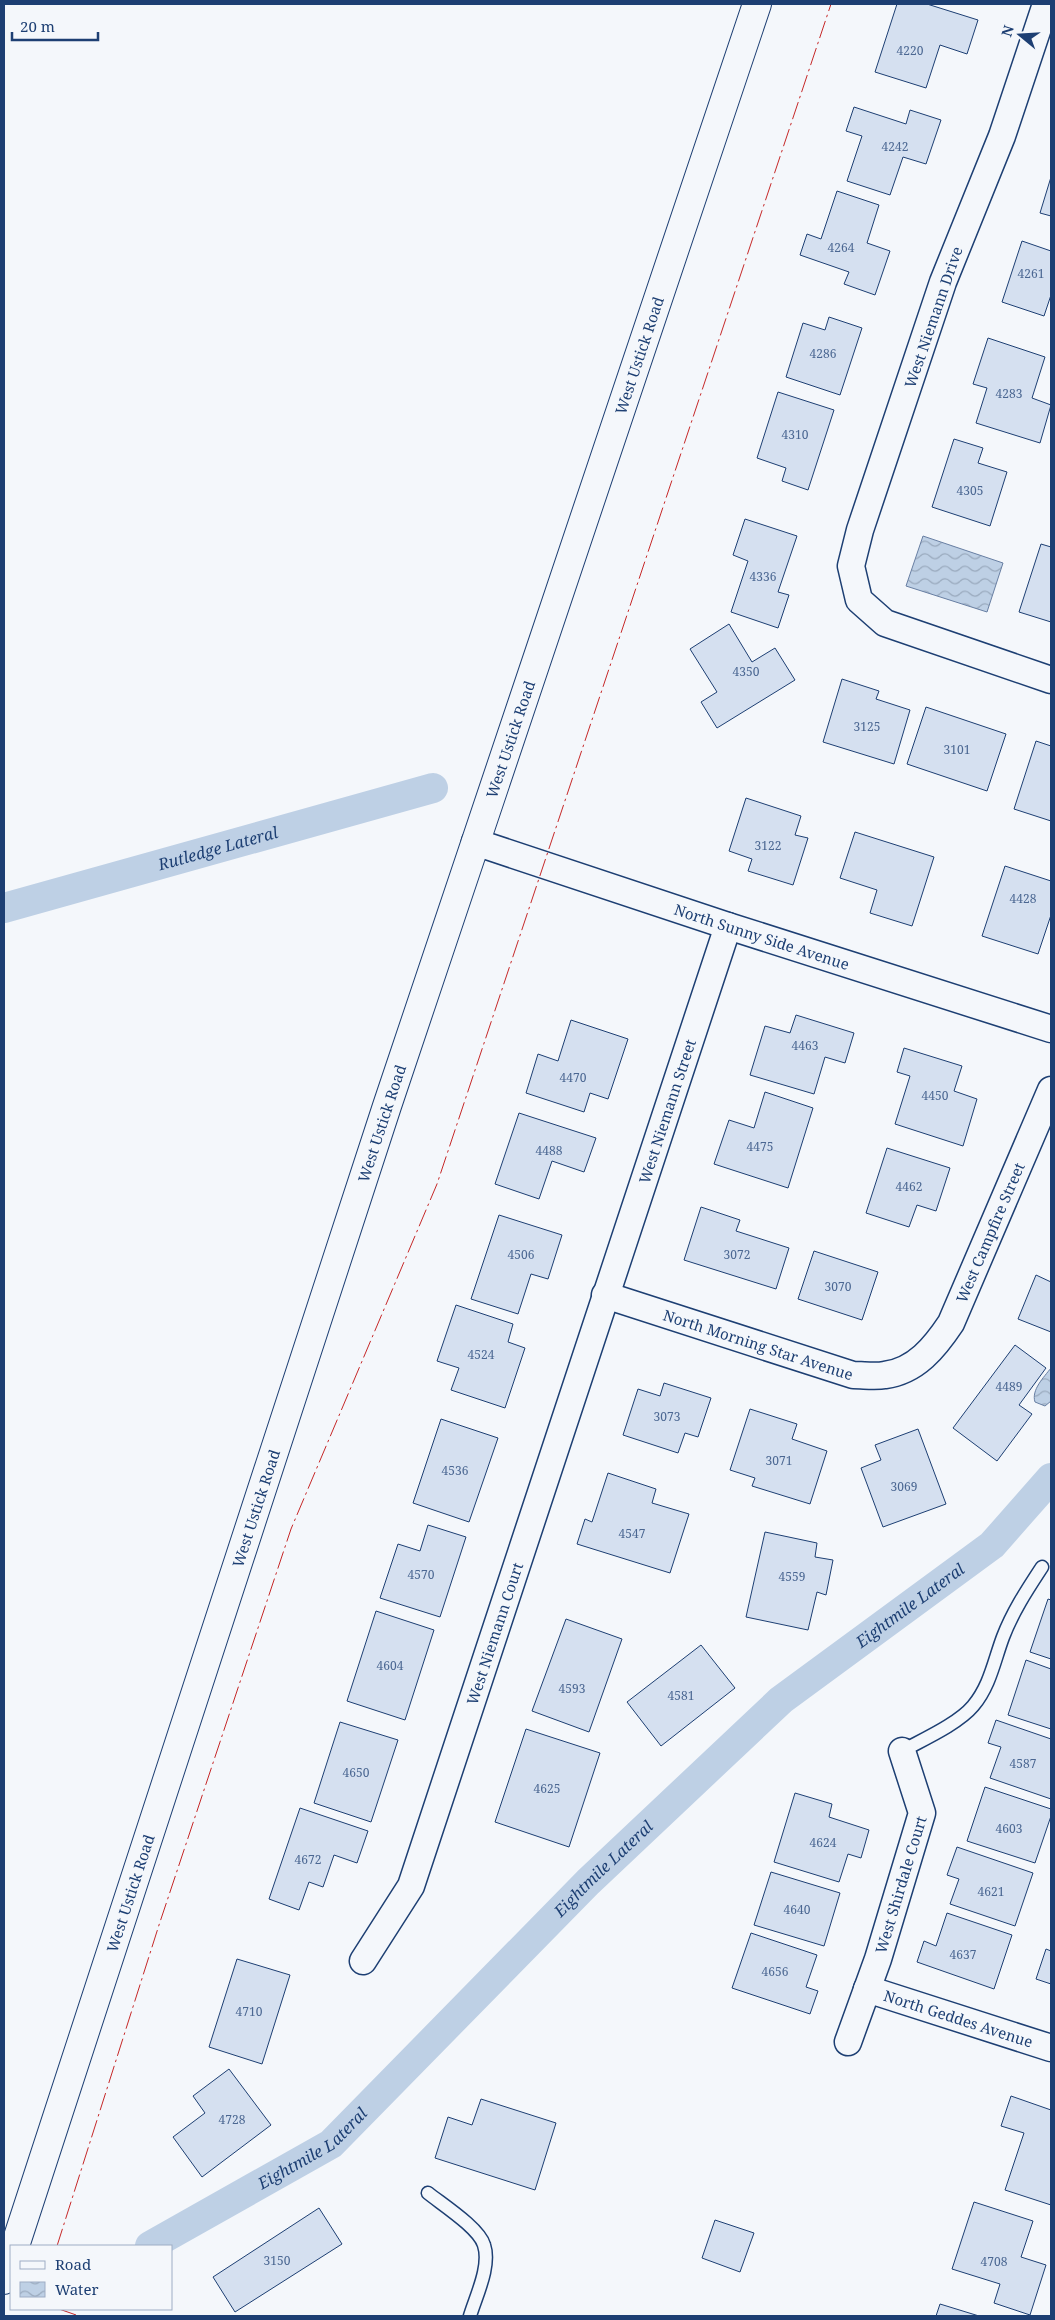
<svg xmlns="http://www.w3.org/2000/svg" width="1055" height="2320" viewBox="0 0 1055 2320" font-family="'Noto Serif',serif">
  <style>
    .water { fill: url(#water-waves); stroke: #687fa3 }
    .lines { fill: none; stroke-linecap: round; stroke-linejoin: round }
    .canal { stroke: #bed0e5; stroke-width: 30 }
    .building { fill: #d5e0f0; stroke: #1d3f73 }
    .lane-casing { stroke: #1d3f73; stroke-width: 15 }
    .street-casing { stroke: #1d3f73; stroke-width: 29 }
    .secondary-casing { stroke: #1d3f73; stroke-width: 30 }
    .lane { stroke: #f4f7fb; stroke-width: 12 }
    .street { stroke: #f4f7fb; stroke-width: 26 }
    .secondary { stroke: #f4f7fb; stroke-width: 28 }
    .power { stroke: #c62828; stroke-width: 1; stroke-dasharray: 18 4 2.5 4; stroke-linecap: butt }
    .labels { text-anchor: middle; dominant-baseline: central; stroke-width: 4; stroke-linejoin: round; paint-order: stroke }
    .number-label { font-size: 12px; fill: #4b6792 }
    .street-label { font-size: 15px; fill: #1d3f73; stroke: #f4f7fb }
    .water-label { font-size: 16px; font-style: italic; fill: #1d3f73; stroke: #f4f7fb }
  </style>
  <defs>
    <pattern id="water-waves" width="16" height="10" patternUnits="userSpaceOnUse" patternTransform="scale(1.25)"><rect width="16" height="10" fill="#bed0e5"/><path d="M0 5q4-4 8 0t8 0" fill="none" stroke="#9aaabe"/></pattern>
  </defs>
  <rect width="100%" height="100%" fill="#f4f7fb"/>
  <path class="water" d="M923,536L1003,563L987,612L906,586Z
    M1051,1368V1401L1045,1406L1035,1402C1031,1390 1044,1377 1051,1368Z"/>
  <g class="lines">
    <g class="canal">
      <path id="s1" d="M4,908L433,788"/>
      <path id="s2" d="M150,2246L331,2144L588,1882L781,1700L992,1545L1051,1478"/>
    </g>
  </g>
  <path class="building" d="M897,4H927L978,20L967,54L940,45L926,88L875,72Z
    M854,107L906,124L910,110L941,120L926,164L903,157L890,195L847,181L862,136L846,131Z
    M1051,177V216L1040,213Z
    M837,191L879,205L867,243L890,251L875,295L844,284L849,272L800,255L807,234L821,239Z
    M1022,241L1051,251V295L1044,316L1002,302Z
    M829,317L862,328L840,395L786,377L803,323L825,330Z
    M988,338L1045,357L1032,398L1051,405L1040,443L976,423L987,388L973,384Z
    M778,392L834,410L808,490L782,481L786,468L757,458Z
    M954,439L983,448L978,463L1007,472L990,526L932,507Z
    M745,519L797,536L778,592L789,595L778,628L731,612L748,561L733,555Z
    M1041,544L1051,547V622L1019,612Z
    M729,624L752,662L775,648L795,680L717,728L701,702L717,692L690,649Z
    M842,679L879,691L876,699L910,710L894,764L823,742Z
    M926,707L1006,734L987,791L907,764Z
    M1036,741L1051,746V821L1014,809Z
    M746,798L801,816L795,835L808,838L793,885L748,871L752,859L729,851Z
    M855,832L934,857L912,926L870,913L877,890L840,878Z
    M1005,866L1051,881V915L1038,954L982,936Z
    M796,1015L854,1033L845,1063L825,1057L814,1094L750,1075L765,1026L790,1033Z
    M571,1020L628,1039L608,1099L590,1093L584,1112L526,1093L538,1054L558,1061Z
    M904,1048L962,1066L954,1091L977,1099L963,1146L895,1124L910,1076L897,1072Z
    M765,1092L813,1108L788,1188L714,1164L729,1120L754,1128Z
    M519,1113L596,1138L584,1172L552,1161L539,1199L495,1184Z
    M887,1148L950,1168L936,1211L917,1205L909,1227L866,1213Z
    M701,1207L740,1220L736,1231L789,1248L776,1289L684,1260Z
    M499,1215L562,1235L548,1279L531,1274L518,1314L471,1299Z
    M814,1251L878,1272L862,1320L798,1299Z
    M1036,1275L1051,1282V1332L1018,1319Z
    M456,1305L513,1324L508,1342L525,1348L505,1408L451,1390L459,1368L437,1361Z
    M1015,1345L1046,1368L1019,1405L1032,1414L997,1461L953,1428Z
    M664,1383L711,1398L698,1437L685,1433L678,1453L623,1435L638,1389L660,1396Z
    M750,1409L797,1424L792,1439L827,1451L810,1504L752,1486L755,1478L730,1470Z
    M441,1419L498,1438L469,1522L413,1503Z
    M918,1429L946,1504L883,1527L861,1468L881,1460L875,1445Z
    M608,1473L656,1489L652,1503L689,1514L670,1573L577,1544L585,1519L592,1522Z
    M428,1525L466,1537L440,1617L380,1598L398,1544L420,1551Z
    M765,1532L817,1543L815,1557L833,1560L826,1595L817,1592L808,1630L746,1617Z
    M1048,1599L1051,1600V1659L1030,1652Z
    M376,1611L434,1630L405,1720L347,1701Z
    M566,1619L622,1639L589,1732L532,1711Z
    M701,1645L735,1688L661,1746L627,1702Z
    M1026,1660L1051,1669V1729L1008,1715Z
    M996,1720L1051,1739V1799L990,1778L1001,1747L988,1743Z
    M340,1722L398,1740L371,1822L314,1803Z
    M526,1729L600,1753L569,1847L495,1822Z
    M985,1787L1051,1809V1816L1035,1863L967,1841Z
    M795,1793L832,1804L829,1817L869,1830L861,1858L848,1854L839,1882L774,1862Z
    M300,1808L368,1831L357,1863L334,1855L323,1887L309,1882L299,1910L269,1899Z
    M957,1847L1033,1873L1015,1926L950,1904L959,1879L947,1875Z
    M771,1872L840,1893L824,1946L754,1925Z
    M947,1913L1012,1935L994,1989L917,1962L924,1941L936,1946Z
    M751,1933L817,1955L806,1987L818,1991L810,2014L732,1988Z
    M1046,1949L1051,1951V1984L1036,1979Z
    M237,1959L290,1975L262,2064L209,2047Z
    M229,2069L271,2125L202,2177L173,2137L205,2113L193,2096Z
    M1011,2096L1051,2110V2205L1005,2190L1024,2133L1001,2126Z
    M481,2099L556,2123L535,2190L435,2158L448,2117L472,2125Z
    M974,2202L1033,2221L1021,2257L1046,2265L1030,2315L994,2303L1000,2284L952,2269Z
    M319,2208L342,2244L235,2312L213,2277Z
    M715,2220L754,2233L740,2272L702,2258Z
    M940,2304L979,2316H936Z"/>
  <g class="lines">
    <g class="lane-casing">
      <path id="lane" d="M902,1751C922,1740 958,1724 973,1706C990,1686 994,1661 1003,1637C1013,1611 1027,1590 1042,1567
        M428,2193C443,2205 479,2228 484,2245C491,2266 476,2296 470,2316"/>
    </g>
    <g class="street-casing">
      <g id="street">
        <path d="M1046,4L1002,136L943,282L860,530L851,566L859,600L885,623L1051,680"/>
        <path id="s3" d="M475,842L728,926L1051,1029"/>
        <path id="s4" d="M605,1295L853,1375C864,1375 875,1377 885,1375C916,1371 935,1347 951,1323L1051,1090"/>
        <path id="s5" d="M363,1961L411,1886L728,926"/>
        <path id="s6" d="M867,1989L1051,2048"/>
        <path id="s7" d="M848,2042L878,1959L922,1813L902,1751"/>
      </g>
    </g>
    <g class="secondary-casing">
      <g id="secondary">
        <path id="s8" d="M15,2246L387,1106L757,4"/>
        <path d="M4,2280L11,2257"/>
      </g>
    </g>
    <use href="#lane" class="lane"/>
    <use href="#street" class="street"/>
    <use href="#secondary" class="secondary"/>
    <path class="power" d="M57,2246L159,1925L291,1529L437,1184L831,4
      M59,2309L79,2316"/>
  </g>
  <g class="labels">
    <g class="number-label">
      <text x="910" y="50">4220</text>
      <text x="895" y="146">4242</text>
      <text x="841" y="247">4264</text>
      <text x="1031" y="273">4261</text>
      <text x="823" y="353">4286</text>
      <text x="1009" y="393">4283</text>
      <text x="795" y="434">4310</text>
      <text x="970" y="490">4305</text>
      <text x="763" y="576">4336</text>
      <text x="746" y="671">4350</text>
      <text x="867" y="726">3125</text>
      <text x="957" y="749">3101</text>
      <text x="768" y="845">3122</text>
      <text x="1023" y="898">4428</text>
      <text x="805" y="1045">4463</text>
      <text x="573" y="1077">4470</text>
      <text x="935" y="1095">4450</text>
      <text x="760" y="1146">4475</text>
      <text x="549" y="1150">4488</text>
      <text x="909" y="1186">4462</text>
      <text x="521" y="1254">4506</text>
      <text x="737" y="1254">3072</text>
      <text x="838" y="1286">3070</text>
      <text x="481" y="1354">4524</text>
      <text x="1009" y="1386">4489</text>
      <text x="667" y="1416">3073</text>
      <text x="779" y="1460">3071</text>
      <text x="455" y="1470">4536</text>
      <text x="904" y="1486">3069</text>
      <text x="632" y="1533">4547</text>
      <text x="421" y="1574">4570</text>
      <text x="792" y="1576">4559</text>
      <text x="390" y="1665">4604</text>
      <text x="572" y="1688">4593</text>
      <text x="681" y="1695">4581</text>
      <text x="1023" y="1763">4587</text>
      <text x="356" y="1772">4650</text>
      <text x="547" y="1788">4625</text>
      <text x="1009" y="1828">4603</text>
      <text x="823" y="1842">4624</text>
      <text x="308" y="1859">4672</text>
      <text x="991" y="1891">4621</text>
      <text x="797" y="1909">4640</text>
      <text x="963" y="1954">4637</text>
      <text x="775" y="1971">4656</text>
      <text x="249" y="2011">4710</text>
      <text x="232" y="2119">4728</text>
      <text x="277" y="2260">3150</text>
      <text x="994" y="2261">4708</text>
    </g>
    <g class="street-label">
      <text transform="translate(933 317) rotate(-71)">West Niemann Drive</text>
      <text stroke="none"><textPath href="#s8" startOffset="1991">West Ustick Road</textPath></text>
      <text stroke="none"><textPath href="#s8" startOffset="1586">West Ustick Road</textPath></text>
      <text stroke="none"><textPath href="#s3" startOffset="302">North Sunny Side Avenue</textPath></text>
      <text stroke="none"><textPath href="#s5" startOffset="905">West Niemann Street</textPath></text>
      <text stroke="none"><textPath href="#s8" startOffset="1181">West Ustick Road</textPath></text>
      <text stroke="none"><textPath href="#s4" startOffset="478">West Campfire Street</textPath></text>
      <text stroke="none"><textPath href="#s4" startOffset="161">North Morning Star Avenue</textPath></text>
      <text stroke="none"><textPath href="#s8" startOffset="776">West Ustick Road</textPath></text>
      <text stroke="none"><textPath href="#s5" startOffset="355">West Niemann Court</textPath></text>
      <text stroke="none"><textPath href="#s7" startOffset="166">West Shirdale Court</textPath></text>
      <text stroke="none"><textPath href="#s8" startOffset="371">West Ustick Road</textPath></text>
      <text stroke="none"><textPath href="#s6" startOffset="96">North Geddes Avenue</textPath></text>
    </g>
    <g class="water-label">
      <text stroke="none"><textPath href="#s1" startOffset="222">Rutledge Lateral</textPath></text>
      <text stroke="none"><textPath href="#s2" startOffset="1000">Eightmile Lateral</textPath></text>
      <text stroke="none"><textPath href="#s2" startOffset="595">Eightmile Lateral</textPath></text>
      <text stroke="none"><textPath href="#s2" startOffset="190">Eightmile Lateral</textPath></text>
    </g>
  </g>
  <rect width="1055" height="2320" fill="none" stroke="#1d3f73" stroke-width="10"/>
  <rect x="10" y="2245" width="162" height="65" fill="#f4f7fb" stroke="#9eadc5"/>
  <rect x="20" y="2261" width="25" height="8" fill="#f4f7fb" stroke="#9eadc5"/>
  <text x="55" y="2270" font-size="15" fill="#1d3f73">Road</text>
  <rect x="20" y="2282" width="25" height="15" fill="url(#water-waves)" stroke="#9eadc5"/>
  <text x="55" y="2295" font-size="15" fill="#1d3f73">Water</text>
  <g transform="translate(1020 35) rotate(288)" stroke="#f4f7fb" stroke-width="4" paint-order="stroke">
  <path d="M0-4L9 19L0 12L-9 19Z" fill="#1d3f73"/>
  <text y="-8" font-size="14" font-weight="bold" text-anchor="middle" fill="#1d3f73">N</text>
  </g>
  <path d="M12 32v8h86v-8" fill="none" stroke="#1d3f73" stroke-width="2.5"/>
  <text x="20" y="32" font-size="15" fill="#1d3f73" stroke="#f4f7fb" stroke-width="4" paint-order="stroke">20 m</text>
</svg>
